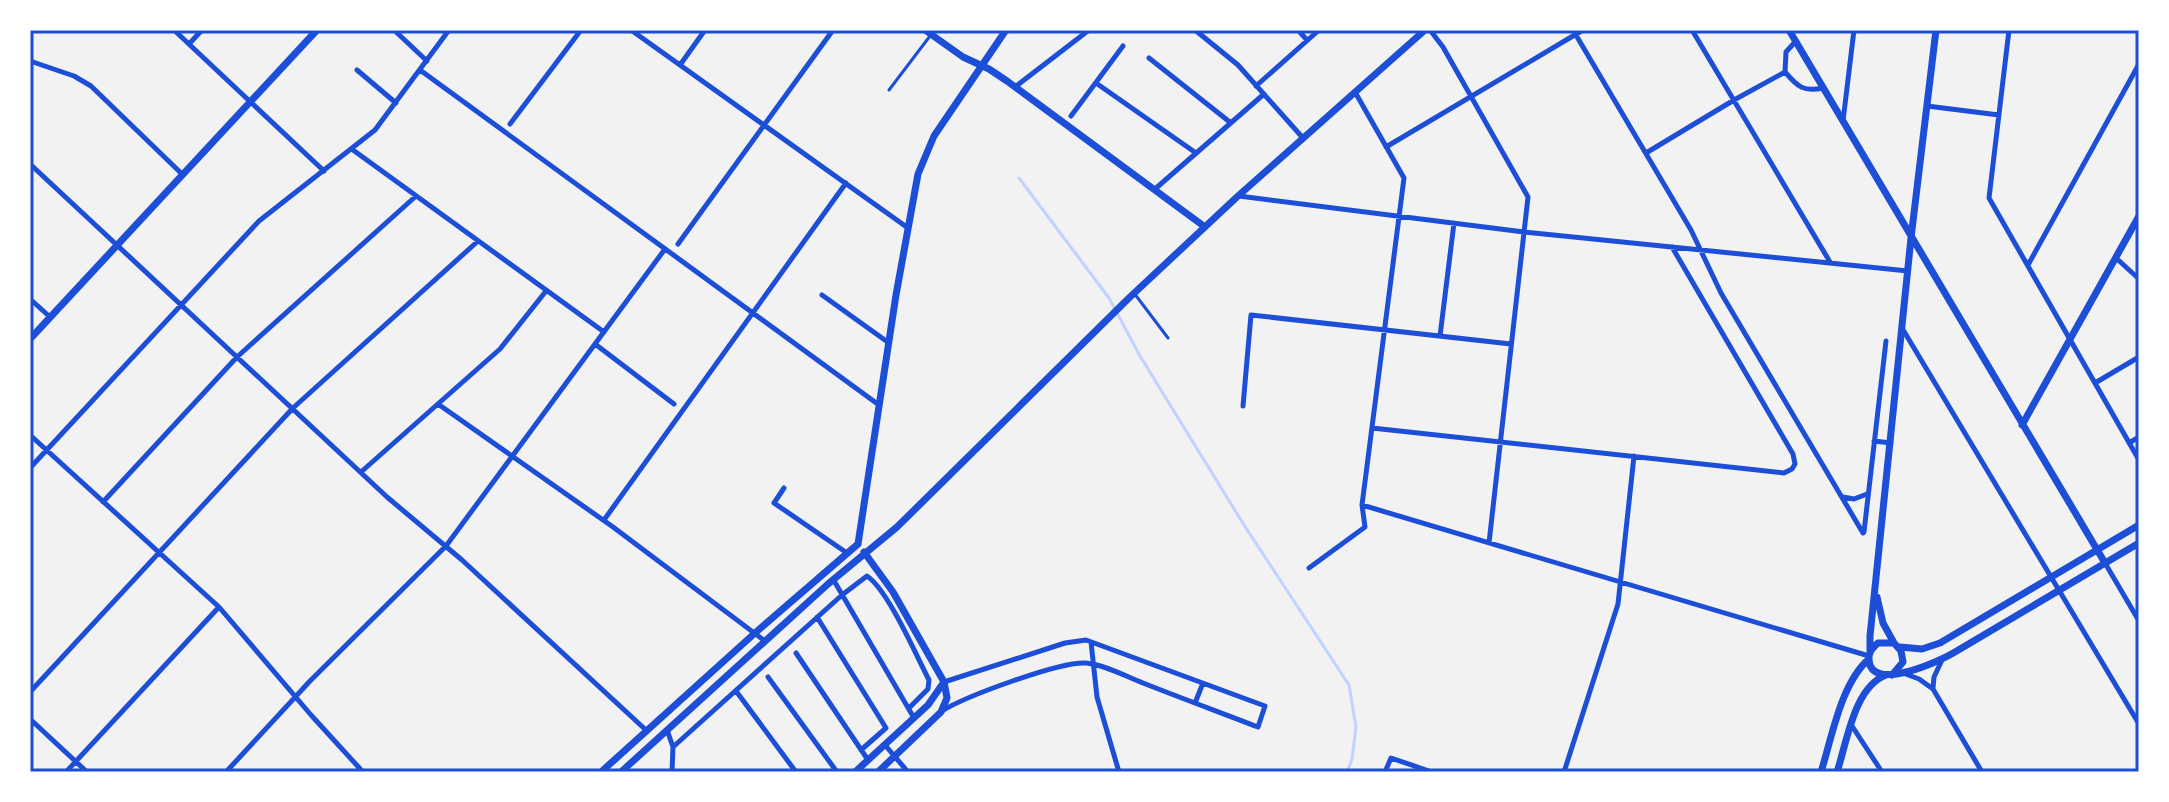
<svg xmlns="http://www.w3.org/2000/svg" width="2169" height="802" viewBox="0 0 2169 802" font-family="Inter,sans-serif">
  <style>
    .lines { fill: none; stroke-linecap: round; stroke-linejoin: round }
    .stream { stroke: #bfd3fe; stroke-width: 3 }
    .service { stroke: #1d4ed8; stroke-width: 3 }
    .minor { stroke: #1d4ed8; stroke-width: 5 }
    .tertiary { stroke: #1d4ed8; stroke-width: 7 }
    .neatline { fill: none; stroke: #1d4ed8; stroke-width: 3 }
  </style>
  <rect width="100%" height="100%" fill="#f2f2f2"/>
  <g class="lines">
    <path class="stream" d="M1019,178L1109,298L1140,356L1244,525L1349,685L1356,727L1352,759L1347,772"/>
    <path class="service" d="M889,90L930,36
      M1134,293L1168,338"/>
    <path class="minor" d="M174,30L324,171
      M394,30L427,61
      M631,30L908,228
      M1195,30L1238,65L1303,138
      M1298,30L1307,40
      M1430,30L1443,47L1528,197L1489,543
      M1573,30L1691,230L1721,293L1863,533
      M1692,30L1830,262
      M2009,30L1989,198L2139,460
      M189,44L202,30
      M1149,58L1231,123
      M30,61L74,76L91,86L183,175
      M680,65L705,30
      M357,70L396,103
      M420,70L879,405
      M1785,72L1786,52L1795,42
      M1096,83L1196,153
      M1256,86L1319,30
      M1015,87L1089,30
      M1927,106L1999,115
      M1071,116L1123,46
      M1843,121L1854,30
      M510,124L581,30
      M1386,147L1583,30
      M353,150L604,332
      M1646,153L1734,100L1785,72C1798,87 1803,92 1823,88
      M30,164L387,497L462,560L647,731
      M1155,189L1264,94
      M1239,196L1524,232L1908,271
      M678,244L833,30
      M2116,258L2139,279
      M2028,265L2139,64
      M822,295L889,343
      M30,299L50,317
      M1902,328L2139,724
      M1440,336L1454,223
      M595,344L674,404
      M2095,383L2139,357
      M438,404L613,527L765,641
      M1243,406L1251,315L1511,344
      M1372,428L1784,473L1792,469L1795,464L1793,454L1672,247
      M30,435L219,607L311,715L363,772
      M1874,441L1891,443
      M2129,443L2139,437
      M30,468L259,221L375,130L449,30
      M361,472L500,349L546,291
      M784,488L774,503L847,553
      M1843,497L1854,499L1867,494
      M103,502L237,357L416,196
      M1362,505L1869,656
      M604,520L846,183
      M1864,532L1886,341
      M2105,563L2139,621
      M1309,568L1365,527L1362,505L1404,178L1355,92
      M833,579L914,718
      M817,617L886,728L861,750
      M1091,642L1097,697L1119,772
      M796,653L868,760
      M1903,673L1919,679L1933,689L1982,772
      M768,677L837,772
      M1933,688L1934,677L1942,660
      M736,691L796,772
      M30,692L293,408L478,241
      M1195,703L1203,683
      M942,711C964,697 1060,661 1086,663C1105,665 1125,676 1143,683C1181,698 1219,712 1258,727L1265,706L1086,640L1065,643L944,682
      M30,719L87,772
      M1852,726L1882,772
      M667,730L673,747L672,772
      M885,745L908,772
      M673,747L842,595L867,576C888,590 916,655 929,680L928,689L909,708
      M66,772L219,607
      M226,772L310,681L446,546L665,249
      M1385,772L1391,758L1432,772
      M1564,772L1618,604L1634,456"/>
    <path class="tertiary" d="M925,30L963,57L989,69L1007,81L1205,227
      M1789,30L2105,563
      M30,339L317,30
      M2022,425L2139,216
      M858,544L896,295L918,174L934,136L1006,30
      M864,552L893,592L944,682L947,698L941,712L878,772
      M1877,597L1883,623L1894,643
      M1900,647L1922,649L1940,643L2139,525
      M1870,651V636L1911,238L1936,30
      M1892,675L1903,662L1901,651L1894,643H1878C1873,648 1868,652 1869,660C1871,693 1940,661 1955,652L2139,543
      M601,772L755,633L858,544
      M621,772L828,584L897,527L1130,297L1238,196L1425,30
      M855,772L928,705L944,682
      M1821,772C1832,737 1841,683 1869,659
      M1837,772C1847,742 1854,687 1886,675"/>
  </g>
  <rect width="2169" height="802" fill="none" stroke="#ffffff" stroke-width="64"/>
  <rect x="32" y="32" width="2105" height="738" class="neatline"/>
</svg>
